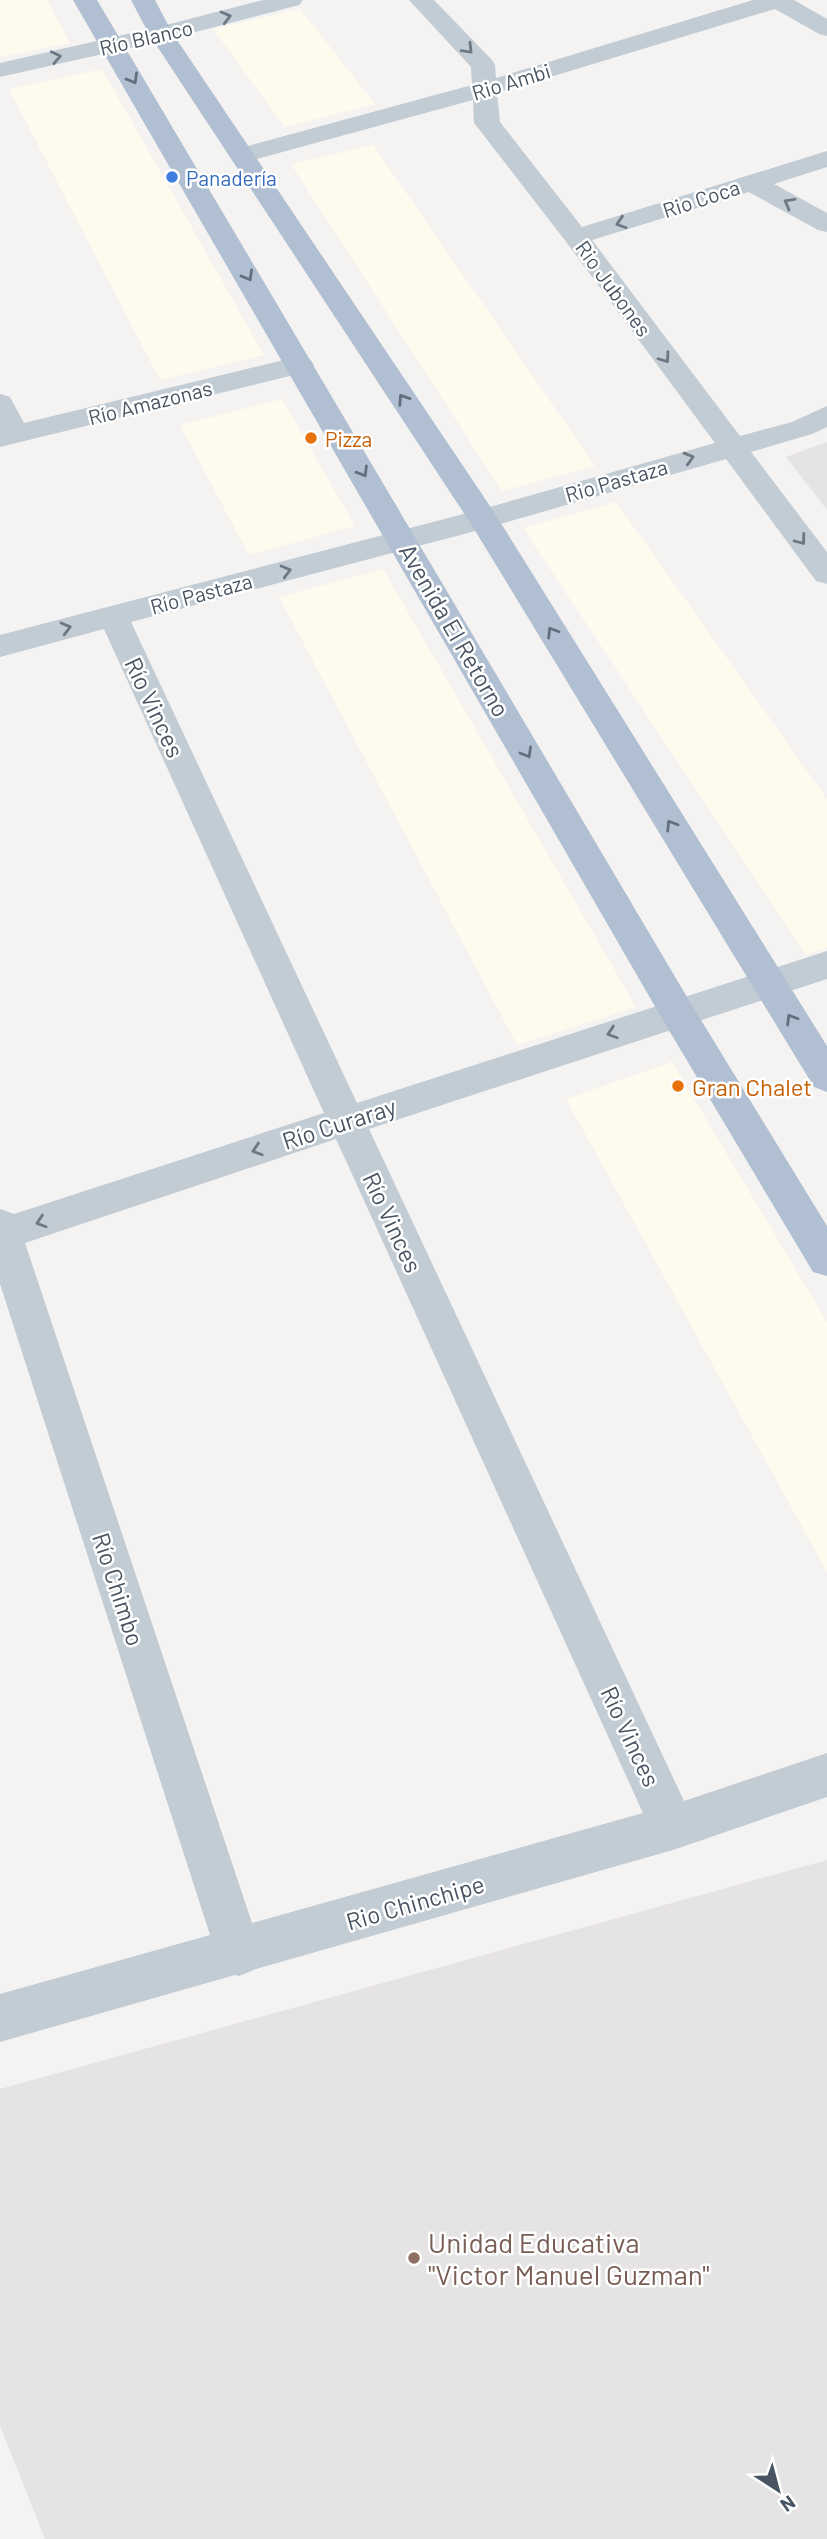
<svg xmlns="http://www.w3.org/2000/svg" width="827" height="2539" viewBox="0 0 827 2539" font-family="Barlow,sans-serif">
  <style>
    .commercial { fill: #fefaed }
    .education { fill: #e6e3e4 }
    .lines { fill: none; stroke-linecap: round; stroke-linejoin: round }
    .minor { fill: #c2ccd4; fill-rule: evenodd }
    .major { fill: #b0c0d2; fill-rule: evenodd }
    .oneway { stroke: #6d7884 }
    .oneway2 { stroke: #626f7e }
    .shop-dot { fill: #3f7fe0; stroke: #fff; stroke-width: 2.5 }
    .food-dot { fill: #e8710a; stroke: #fff; stroke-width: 2.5 }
    .education-dot { fill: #8d6e63; stroke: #fff; stroke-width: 2.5 }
    .labels { text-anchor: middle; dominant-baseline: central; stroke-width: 5; stroke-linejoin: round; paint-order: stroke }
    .far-street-label { font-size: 21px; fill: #485462; stroke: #fff }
    .far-shop-label { font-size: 21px; fill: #366cbe; stroke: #fff; text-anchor: start }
    .far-food-label { font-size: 21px; fill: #c56008; stroke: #fff; text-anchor: start }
    .street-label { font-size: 24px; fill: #485462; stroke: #fff }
    .food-label { font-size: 24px; fill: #c56008; stroke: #fff; text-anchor: start }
    .near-education-label { font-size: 28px; fill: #785e54; stroke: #fff; text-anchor: start }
  </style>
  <rect width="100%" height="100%" fill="#f5f2f2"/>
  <path class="commercial" d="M0,0H47L70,43L0,57Z
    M300,9L375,104L285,127L213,29Z
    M102,69L264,355L160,380L9,89Z
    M373,145L595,466L502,491L291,164Z
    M282,399L355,526L249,555L180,425Z
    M616,502L827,799V948L806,955L523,528Z
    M383,569L636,1007L517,1045L279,597Z
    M672,1062L827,1322V1572L566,1099Z"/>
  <path class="education" d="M827,442V510L786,457Z
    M827,1860V2539H45L0,2426V2089Z"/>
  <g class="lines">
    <path class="minor" d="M263,0H303L299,5L161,41L0,77V63L158,27Z
      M409,0H434L492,60L495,65L496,78L753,0H794L827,19V36L819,34L775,9L497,93L500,122L582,227L827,151V167L774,184L827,213V232L818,230L749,192L592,240L740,436L792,422L827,406V427L812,434L751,452L827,552V584L816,581L726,459L483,529L131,622L357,1103L827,951V979L369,1129L684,1801L827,1753V1797L673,1850L256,1969L239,1976L235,1975L0,2042V1994L210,1935L0,1284V1209L14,1214L324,1113L104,629L0,657V635L479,510L715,443L567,243L478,128L474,123L473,100L242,163L233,160L229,155L233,150L472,85L471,67ZM336,1139L643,1813L252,1923L25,1243Z
      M300,356L310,359L314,365L310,371L0,447V394L10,397L24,423Z"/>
    <path class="major" d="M73,0H97L690,1002L827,1226V1276L813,1272L664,1022Z
      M131,0H155L173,34L494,512L827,1046V1092L814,1087L471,524L149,34Z"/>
  </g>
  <defs><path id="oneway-chevron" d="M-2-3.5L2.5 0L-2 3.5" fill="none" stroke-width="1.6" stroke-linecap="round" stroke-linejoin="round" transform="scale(1.75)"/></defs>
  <g class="oneway">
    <use href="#oneway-chevron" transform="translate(226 17) rotate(-15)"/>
    <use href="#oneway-chevron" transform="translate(468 49) rotate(46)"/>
    <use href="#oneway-chevron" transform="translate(56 57) rotate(-12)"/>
    <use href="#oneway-chevron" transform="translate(789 203) rotate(-151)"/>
    <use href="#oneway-chevron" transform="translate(621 223) rotate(162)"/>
    <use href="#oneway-chevron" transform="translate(665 358) rotate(54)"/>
    <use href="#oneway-chevron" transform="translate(689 458) rotate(-16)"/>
    <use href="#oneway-chevron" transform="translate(801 540) rotate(53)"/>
    <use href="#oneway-chevron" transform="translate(286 571) rotate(-15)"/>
    <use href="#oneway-chevron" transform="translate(66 628) rotate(-15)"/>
    <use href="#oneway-chevron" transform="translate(612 1033) rotate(162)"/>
    <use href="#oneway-chevron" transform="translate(257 1150) rotate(162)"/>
    <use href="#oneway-chevron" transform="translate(41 1222) rotate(162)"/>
  </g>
  <g class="oneway2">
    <use href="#oneway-chevron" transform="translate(133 79) rotate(60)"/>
    <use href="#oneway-chevron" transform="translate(248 276) rotate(60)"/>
    <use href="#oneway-chevron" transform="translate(403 399) rotate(-123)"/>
    <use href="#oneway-chevron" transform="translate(363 472) rotate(59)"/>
    <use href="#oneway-chevron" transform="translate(552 632) rotate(-122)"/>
    <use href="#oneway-chevron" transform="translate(527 753) rotate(60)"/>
    <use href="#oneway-chevron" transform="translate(671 825) rotate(-122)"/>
    <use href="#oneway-chevron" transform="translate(791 1019) rotate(-122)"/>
  </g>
  <circle class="shop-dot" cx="172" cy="177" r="7"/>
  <g class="food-dot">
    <circle cx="311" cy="438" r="7"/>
    <circle cx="678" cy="1086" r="7"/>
  </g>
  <circle class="education-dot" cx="414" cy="2258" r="7"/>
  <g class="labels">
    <g class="far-street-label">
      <text transform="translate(146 37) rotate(-13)">Río Blanco</text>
      <text transform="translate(511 81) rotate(-17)">Rio Ambi</text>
      <text transform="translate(701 198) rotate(-18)">Rio Coca</text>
      <text transform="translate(614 288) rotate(54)">Rio Jubones</text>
      <text transform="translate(150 402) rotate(-14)">Río Amazonas</text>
      <text transform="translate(616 480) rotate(-16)">Rio Pastaza</text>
      <text transform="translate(201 593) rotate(-15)">Río Pastaza</text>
    </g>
    <g class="far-shop-label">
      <text x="186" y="177">Panadería</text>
    </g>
    <g class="far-food-label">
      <text x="325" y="438">Pizza</text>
    </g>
    <g class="street-label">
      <text transform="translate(455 630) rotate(60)">Avenida El Retorno</text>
      <text transform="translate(155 707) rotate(65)">Río Vinces</text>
      <text transform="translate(339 1123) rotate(-18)">Río Curaray</text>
      <text transform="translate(393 1222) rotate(65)">Río Vinces</text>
      <text transform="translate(119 1589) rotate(72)">Río Chimbo</text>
      <text transform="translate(631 1736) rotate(65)">Río Vinces</text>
      <text transform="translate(415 1902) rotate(-16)">Rio Chinchipe</text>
    </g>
    <g class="food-label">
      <text x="692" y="1086">Gran Chalet</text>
    </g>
    <g class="near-education-label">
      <text x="428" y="2242">Unidad Educativa<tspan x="428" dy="32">"Victor Manuel Guzman"</tspan></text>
    </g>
  </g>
  <g transform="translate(778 2490) rotate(144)" stroke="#ffffff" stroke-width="5" paint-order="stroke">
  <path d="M0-5L12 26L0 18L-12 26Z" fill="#485462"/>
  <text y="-10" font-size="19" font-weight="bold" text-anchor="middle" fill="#485462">N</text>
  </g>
</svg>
